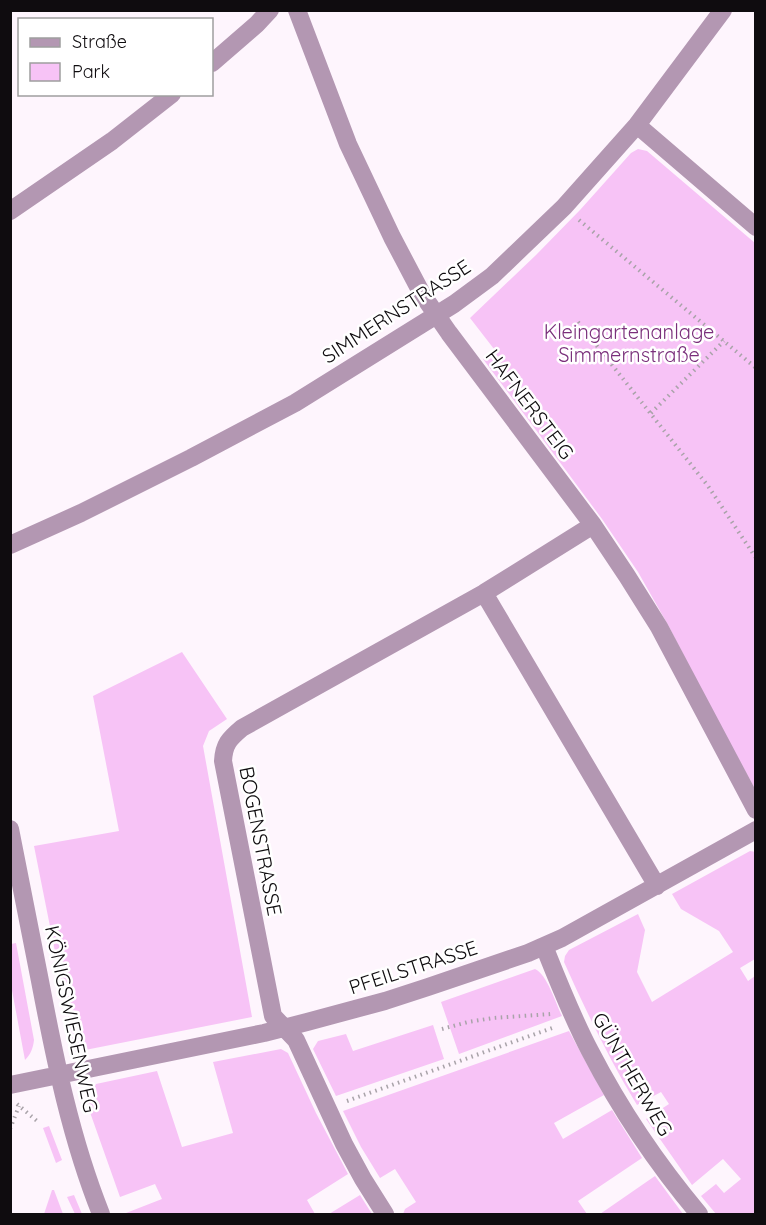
<svg xmlns="http://www.w3.org/2000/svg" width="766" height="1225" viewBox="0 0 766 1225" font-family="Quicksand,sans-serif">
  <style>
    .green { fill: #f7c3f6 }
    .lines { fill: none; stroke-linecap: round; stroke-linejoin: round }
    .path { stroke: #a9a3a9; stroke-width: 4; stroke-dasharray: 1.5 4.5; stroke-linecap: butt }
    .street { stroke: #b397b2; stroke-width: 18 }
    .labels { text-anchor: middle; dominant-baseline: central; stroke-width: 5; stroke-linejoin: round; paint-order: stroke }
    .street-label { font-size: 20px; fill: #0f0c0f; stroke: #fff }
    .park-label { font-size: 20px; fill: #7a2f7b; stroke: #fff }
  </style>
  <rect width="100%" height="100%" fill="#fef5fd"/>
  <path class="green" d="M638,149L647,151L755,243V789L721,727L668,625L638,572L602,519L483,359L494,349L470,318L536,255L580,210L631,153Z
    M182,652L227,719L209,731L203,746L252,1017L75,1052L34,846L119,831L93,696Z
    M750,851L756,852L755,959L740,968L748,981L755,976V1214H716L701,1196L716,1184L724,1193L741,1179L723,1159L692,1185L646,1119L669,1104L661,1092L637,1105C609,1059 586,1011 564,962L565,956L569,950L638,914L645,930L637,972L652,1002L733,952L719,931L681,909L672,894Z
    M16,943L34,1040C33,1048 31,1054 25,1060L11,985V944Z
    M535,969C547,974 556,1004 562,1016L459,1054L441,1002Z
    M433,1025L444,1059L336,1096L313,1049L318,1041L346,1034L353,1051Z
    M569,1031L604,1095L554,1123L563,1139L612,1110L642,1158L578,1201L587,1214H403L405,1209L416,1202L395,1169L380,1178L361,1147L343,1111Z
    M281,1049L288,1053L316,1113L348,1174L307,1200L315,1214H127L126,1213L162,1199L155,1184L120,1197L86,1101L96,1084L157,1071L182,1147L233,1133L213,1062Z
    M49,1126L62,1160L56,1163L43,1128Z
    M655,1176L683,1214H600Z
    M52,1190H54L63,1214H44Z
    M74,1195L82,1214H75L67,1197Z
    M360,1195L372,1214H329Z"/>
  <g class="lines">
    <path class="path" d="M579,220L756,368
      M578,322L708,486L756,558
      M651,413L724,341
      M442,1029L468,1022L493,1018L551,1014
      M347,1101L555,1027
      M17,1104L37,1121
      M10,1129L19,1106"/>
    <path class="street" d="M297,10L348,144L392,237L422,294L449,333L593,525L627,576L659,627L756,810
      M212,63L257,24L270,10
      M637,125L756,227
      M10,211L112,141L172,94
      M10,545L81,513L191,458L295,403L454,304L492,276L564,207L637,125L723,10
      M484,593L657,886
      M10,829C20,880 30,930 40,981C55,1060 71,1139 101,1214
      M544,946C558,981 572,1017 590,1051C620,1109 657,1164 699,1214
      M10,1085L264,1033L307,1022L385,1001L428,987L528,953L562,938L756,830
      M385,1214L363,1179L344,1144L296,1040L273,1016L223,761C224,744 229,739 242,728L484,593L593,525"/>
  </g>
  <g class="labels">
    <g class="street-label">
      <text transform="translate(396 311) rotate(-33)">SIMMERNSTRASSE</text>
      <text transform="translate(530 404) rotate(53)">HAFNERSTEIG</text>
      <text transform="translate(261 841) rotate(79)">BOGENSTRASSE</text>
      <text transform="translate(413 967) rotate(-18)">PFEILSTRASSE</text>
      <text transform="translate(72 1019) rotate(78)">KÖNIGSWIESENWEG</text>
      <text transform="translate(633 1074) rotate(60)">GÜNTHERWEG</text>
    </g>
    <g class="park-label">
      <text x="629" y="331">Kleingartenanlage<tspan x="629" dy="23">Simmernstraße</tspan></text>
    </g>
  </g>
  <rect width="766" height="1225" fill="none" stroke="#0f0c0f" stroke-width="24"/>
  <rect x="18" y="18" width="195" height="78" fill="#ffffff" stroke="#9f9e9f" stroke-width="1.5"/>
  <rect x="30" y="38" width="30" height="9" fill="#b397b2" stroke="#9f9e9f" stroke-width="1.5"/>
  <text x="72" y="48" font-size="18" fill="#0f0c0f">Straße</text>
  <rect x="30" y="63" width="30" height="18" fill="#f7c3f6" stroke="#9f9e9f" stroke-width="1.5"/>
  <text x="72" y="78" font-size="18" fill="#0f0c0f">Park</text>
</svg>
